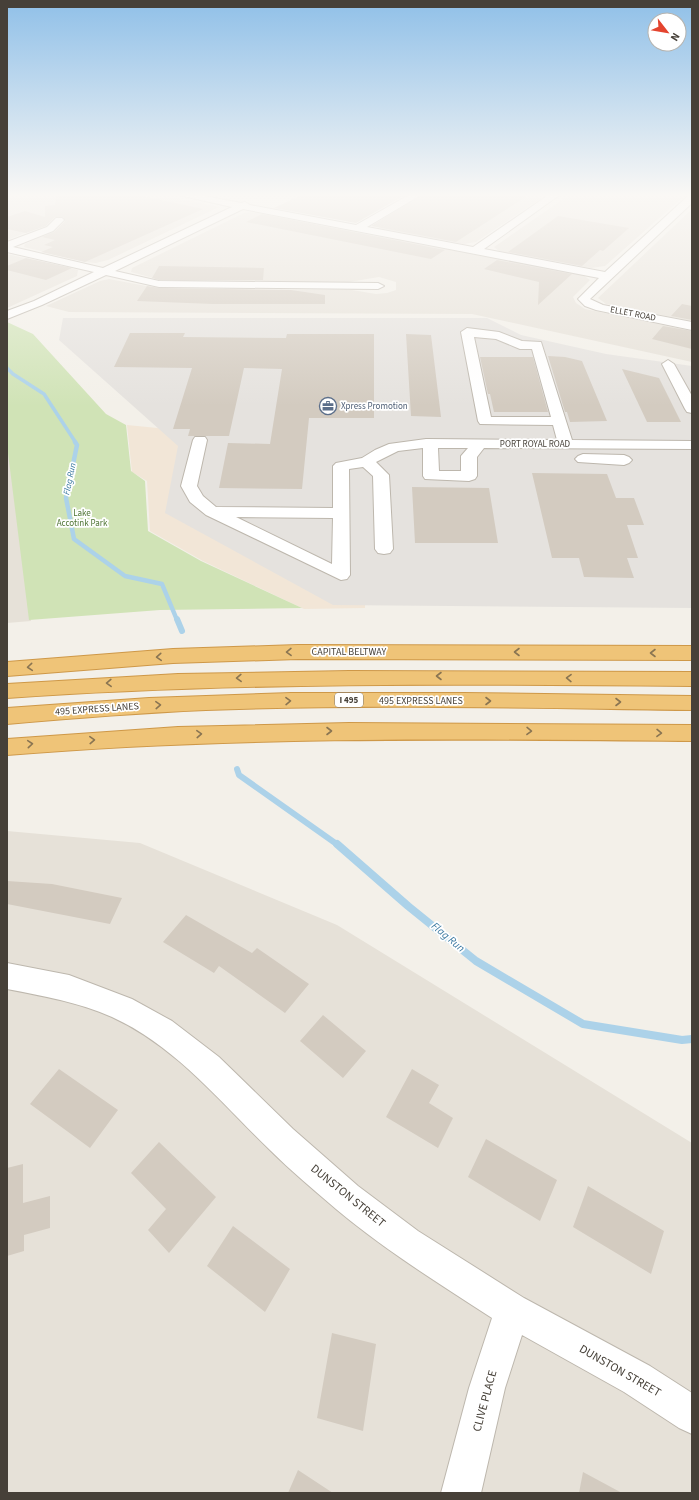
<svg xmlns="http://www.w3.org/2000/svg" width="699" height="1500" viewBox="0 0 699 1500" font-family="'Source Sans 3',sans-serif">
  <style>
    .residential { fill: #e6e1d8 }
    .commercial { fill: #f2e6d7 }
    .industrial { fill: #e5e2de }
    .green { fill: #d0e3b6 }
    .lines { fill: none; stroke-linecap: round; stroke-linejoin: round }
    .stream-far3 { stroke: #acd2e9; stroke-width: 3.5 }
    .stream-far2 { stroke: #acd2e9; stroke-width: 4.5 }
    .stream-far1 { stroke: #acd2e9; stroke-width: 6 }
    .stream { stroke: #acd2e9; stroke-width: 8 }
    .building { fill: #d3cbc0 }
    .minor-casing { stroke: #bdb7ad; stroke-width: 2 }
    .highway-casing { stroke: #ce9848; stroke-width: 2 }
    .minor { fill: #fff; fill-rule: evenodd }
    .highway { fill: #efc478; fill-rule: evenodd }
    .oneway { stroke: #8a7552 }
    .labels { text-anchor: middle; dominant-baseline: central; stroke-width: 3.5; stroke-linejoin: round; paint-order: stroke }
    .far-street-label { font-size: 9px; fill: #464038; stroke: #fff }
    .far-service-label { font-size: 9px; fill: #4e5e75; stroke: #fff; text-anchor: start }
    .far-water-label { font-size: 9px; font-style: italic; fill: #3a78a0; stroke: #fff }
    .far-park-label { font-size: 9px; fill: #4c7231; stroke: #fff }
    .shield { fill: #fff; stroke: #7e7974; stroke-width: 1 }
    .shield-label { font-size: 9px; font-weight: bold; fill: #464038 }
    .street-label { font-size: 10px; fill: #464038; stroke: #fff }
    .water-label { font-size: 11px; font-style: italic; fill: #3a78a0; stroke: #fff }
    .near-street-label { font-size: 12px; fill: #464038; stroke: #fff }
  </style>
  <rect width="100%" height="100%" fill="#f3f0e9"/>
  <path class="residential" d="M7,197H169L219,207L108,260L96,263L86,262L24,247L25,244L79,220L57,214L41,227L7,240Z
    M427,197H543L476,242L464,244L381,229L376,225Z
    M566,197H683L605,266L591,268L500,252L494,247Z
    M692,209V321L606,304L598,298Z
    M251,212L583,275L590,280L573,297L576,303L585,309L692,331V362L472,314L69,312L46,306L100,281L109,279L146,286L178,289L352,290L376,294L387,293L396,290V282L379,277L349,282L182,281L153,278L131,272L132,268L244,213Z
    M7,254L78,270L77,276L7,308Z
    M7,434L31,621L7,623Z
    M7,831L140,843L337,925L692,1143V1493H7Z"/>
  <path class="commercial" d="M127,425L351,447L364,463L365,608L304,609L203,561L150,531L147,481L132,472Z"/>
  <path class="industrial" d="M63,318H487L521,335L606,354L692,366V608L333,605L165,513L178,446L59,340Z"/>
  <path class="green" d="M7,322L33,334L106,414L126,425L131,471L145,481L148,531L201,561L302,608L160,610L29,620L7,445Z"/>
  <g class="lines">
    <path class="stream-far3" d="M7,368L13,374L44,394L76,443"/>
    <path class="stream-far2" d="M75,442L77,445L66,498L74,539L125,576L162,584L177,620"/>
    <path class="stream-far1" d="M177,619L182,631
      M237,769L239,775L338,845"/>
    <path class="stream" d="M337,844L408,906L476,961L583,1024L682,1040L692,1039"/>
  </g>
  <path class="building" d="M56,196H143L203,209L85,262L41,252L53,247L44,245L55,240L42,237L54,232L65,221L63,217H55L46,226L26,233L7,229V217L25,211L45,217V206L55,205Z
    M299,196H403L356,223L274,208Z
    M420,196H527L456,242L371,226Z
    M262,214L445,250L431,259L246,222Z
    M558,216L629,228L603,251L600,250L582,266L508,252Z
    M26,258L72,268L46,280L7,270V266Z
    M497,260L572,274L538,305L539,282L484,269Z
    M159,266L264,268L263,280H159L152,278Z
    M147,286L159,288L291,290L325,295V304H213L137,301Z
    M682,304L692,306V320L671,316Z
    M663,326L692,331V349L652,339Z
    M130,333H185L183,337L286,338L287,334H374V418H309L302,489L219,488L228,443L270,444L282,369L244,368L229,436H188L190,429H173L192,368L114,367Z
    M406,334L431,335L441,417L411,416Z
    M548,356L565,357L582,361L607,421L570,422L567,412H565Z
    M480,357H533L548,412H494L490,394H488Z
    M622,369L659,378L681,422H647Z
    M532,473L607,474L616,498H634L644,525H627L638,558H627L634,578L584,577L579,558H552Z
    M412,487L489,488L498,543H415Z
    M7,881L52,884L122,898L110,924L7,904Z
    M186,915L252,953L257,948L309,984L285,1013L219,966L214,973L163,942Z
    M323,1015L366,1051L343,1078L300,1041Z
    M59,1069L118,1110L90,1148L30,1104Z
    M412,1069L439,1085L429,1103L453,1118L438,1148L386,1117Z
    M486,1139L557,1180L540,1221L468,1177Z
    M159,1142L216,1197L169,1253L148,1230L166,1209L131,1173Z
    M23,1164V1203L50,1196V1228L24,1235V1251L7,1256V1168Z
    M588,1186L664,1231L651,1274L573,1227Z
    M233,1226L290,1269L265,1312L207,1266Z
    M332,1333L376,1344L363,1431L317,1418Z
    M298,1470L333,1493H288Z
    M583,1472L622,1493H579Z"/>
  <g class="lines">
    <g class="minor-casing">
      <path id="minor" d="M183,196H204L241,203L245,202L250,205L356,225L407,196H419L367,227L473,247L547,196H558L484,249L605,272L688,196H692V203L590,299L603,305L692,322V330L596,310L585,306L578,299L599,278L243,209L115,271L159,281L378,283L384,286L378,289L159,287L106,275L42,305L7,319V311L34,301L94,272L7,252V242L47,227L56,218H62L64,220L53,231L13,247L103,268L232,207Z
        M467,328L499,332L522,341L541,342L572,440L692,441V449L484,448L477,457V476L475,479L469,481L425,479L423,476V448L398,451L376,462L389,475L393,549L390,553L384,554L378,553L375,549L373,476L363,467L349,469L350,575L347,579L341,580L206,515L190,502L181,486L193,440L195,437H205L207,440L197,486L203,496L216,507L333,508V466L336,463L362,458L375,450L389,444L426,439L557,440L553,425L480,424L478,421L461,332ZM474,337L496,339L520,349H532L551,417H491ZM438,448H468L461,456V471H439ZM236,517L333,518L332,564Z
        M668,360L674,364L692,396V413L687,412L685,409L662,364Z
        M583,454L624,455L629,457L632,460L629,463L624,465L578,462L575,459L578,456Z
        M7,963L69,975L132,999L172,1021L219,1057L293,1129L358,1186L418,1231L524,1298L650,1366L692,1393V1434L679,1428L624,1392L522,1335L505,1388L481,1493H441L469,1388L492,1318C438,1283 385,1250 336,1209C314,1190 291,1171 270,1150C221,1103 176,1046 112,1017C78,1002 43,996 7,989Z"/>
    </g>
    <g class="highway-casing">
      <path id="highway" d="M298,645L692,646V660L298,659L173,663L7,676V662L173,649Z
        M349,671L692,672V686C463,684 235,682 7,698V684L178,674Z
        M291,693H463L692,696V710C530,708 368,704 206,710C140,713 73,718 7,724V708L149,698Z
        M349,723L692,725V741C463,739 235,736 7,755V739L178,727Z"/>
    </g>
    <use href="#minor" class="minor"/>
    <use href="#highway" class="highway"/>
  </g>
  <defs><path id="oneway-chevron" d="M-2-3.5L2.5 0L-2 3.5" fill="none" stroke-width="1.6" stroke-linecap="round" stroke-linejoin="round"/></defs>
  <g class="oneway">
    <use href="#oneway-chevron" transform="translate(289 652) rotate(179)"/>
    <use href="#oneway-chevron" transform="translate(517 652) rotate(-180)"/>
    <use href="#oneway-chevron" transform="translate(653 653) rotate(-180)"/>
    <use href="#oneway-chevron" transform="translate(159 657) rotate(176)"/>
    <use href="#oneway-chevron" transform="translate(30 667) rotate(175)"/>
    <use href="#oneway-chevron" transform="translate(439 676) rotate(180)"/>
    <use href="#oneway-chevron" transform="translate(239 678) rotate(178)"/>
    <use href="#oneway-chevron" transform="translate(569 678) rotate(-179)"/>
    <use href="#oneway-chevron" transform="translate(109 683) rotate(178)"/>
    <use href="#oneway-chevron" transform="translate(288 701) rotate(-1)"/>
    <use href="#oneway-chevron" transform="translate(488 701)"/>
    <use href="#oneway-chevron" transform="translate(618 702)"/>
    <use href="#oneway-chevron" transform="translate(158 705) rotate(-3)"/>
    <use href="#oneway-chevron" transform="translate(329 731)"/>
    <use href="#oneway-chevron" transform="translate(529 731) rotate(1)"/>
    <use href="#oneway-chevron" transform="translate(659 733) rotate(1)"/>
    <use href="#oneway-chevron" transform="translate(199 734) rotate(-3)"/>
    <use href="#oneway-chevron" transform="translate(92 740) rotate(-3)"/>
    <use href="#oneway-chevron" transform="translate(30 744) rotate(-5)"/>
  </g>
  <linearGradient id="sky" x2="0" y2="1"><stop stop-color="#90c0e8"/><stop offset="0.48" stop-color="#faf8f5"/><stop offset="1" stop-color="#faf8f5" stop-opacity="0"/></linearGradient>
  <rect width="699" height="406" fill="url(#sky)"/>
  <defs>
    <g id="office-ring" transform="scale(0.9)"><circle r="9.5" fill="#fff" stroke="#5c6f8a" stroke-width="1.5"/><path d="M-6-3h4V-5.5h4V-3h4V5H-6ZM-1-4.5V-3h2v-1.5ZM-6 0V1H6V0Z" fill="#5c6f8a"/></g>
  </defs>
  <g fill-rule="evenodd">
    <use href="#office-ring" x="328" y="406"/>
  </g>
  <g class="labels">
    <g class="far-street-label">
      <text transform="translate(633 314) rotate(11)">ELLET ROAD</text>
      <text x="535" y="444">PORT ROYAL ROAD</text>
    </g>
    <g class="far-service-label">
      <text x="341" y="406">Xpress Promotion</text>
    </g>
    <g class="far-water-label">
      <text transform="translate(70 479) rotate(-78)">Flag Run</text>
    </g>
    <g class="far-park-label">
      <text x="82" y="513">Lake<tspan x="82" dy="10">Accotink Park</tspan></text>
    </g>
    <rect class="shield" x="335" y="693" width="28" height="14" rx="3"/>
    <g class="shield-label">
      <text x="349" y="700">I 495</text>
    </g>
    <g class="street-label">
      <text x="349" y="652">CAPITAL BELTWAY</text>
      <text x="421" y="701">495 EXPRESS LANES</text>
      <text transform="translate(97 709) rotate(-4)">495 EXPRESS LANES</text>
    </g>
    <g class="water-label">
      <text transform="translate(448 937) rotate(40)">Flag Run</text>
    </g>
    <g class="near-street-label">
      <text transform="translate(348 1196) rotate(39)">DUNSTON STREET</text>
      <text transform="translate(620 1371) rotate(30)">DUNSTON STREET</text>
      <text transform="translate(485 1401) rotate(-75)">CLIVE PLACE</text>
    </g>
  </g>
  <rect width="699" height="1500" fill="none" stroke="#464038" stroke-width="16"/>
  <g transform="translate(667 32) rotate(121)"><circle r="19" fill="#ffffff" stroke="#b5b3af"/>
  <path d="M0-3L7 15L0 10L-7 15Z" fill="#e4442f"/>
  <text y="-6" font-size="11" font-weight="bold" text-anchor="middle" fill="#464038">N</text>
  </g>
</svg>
